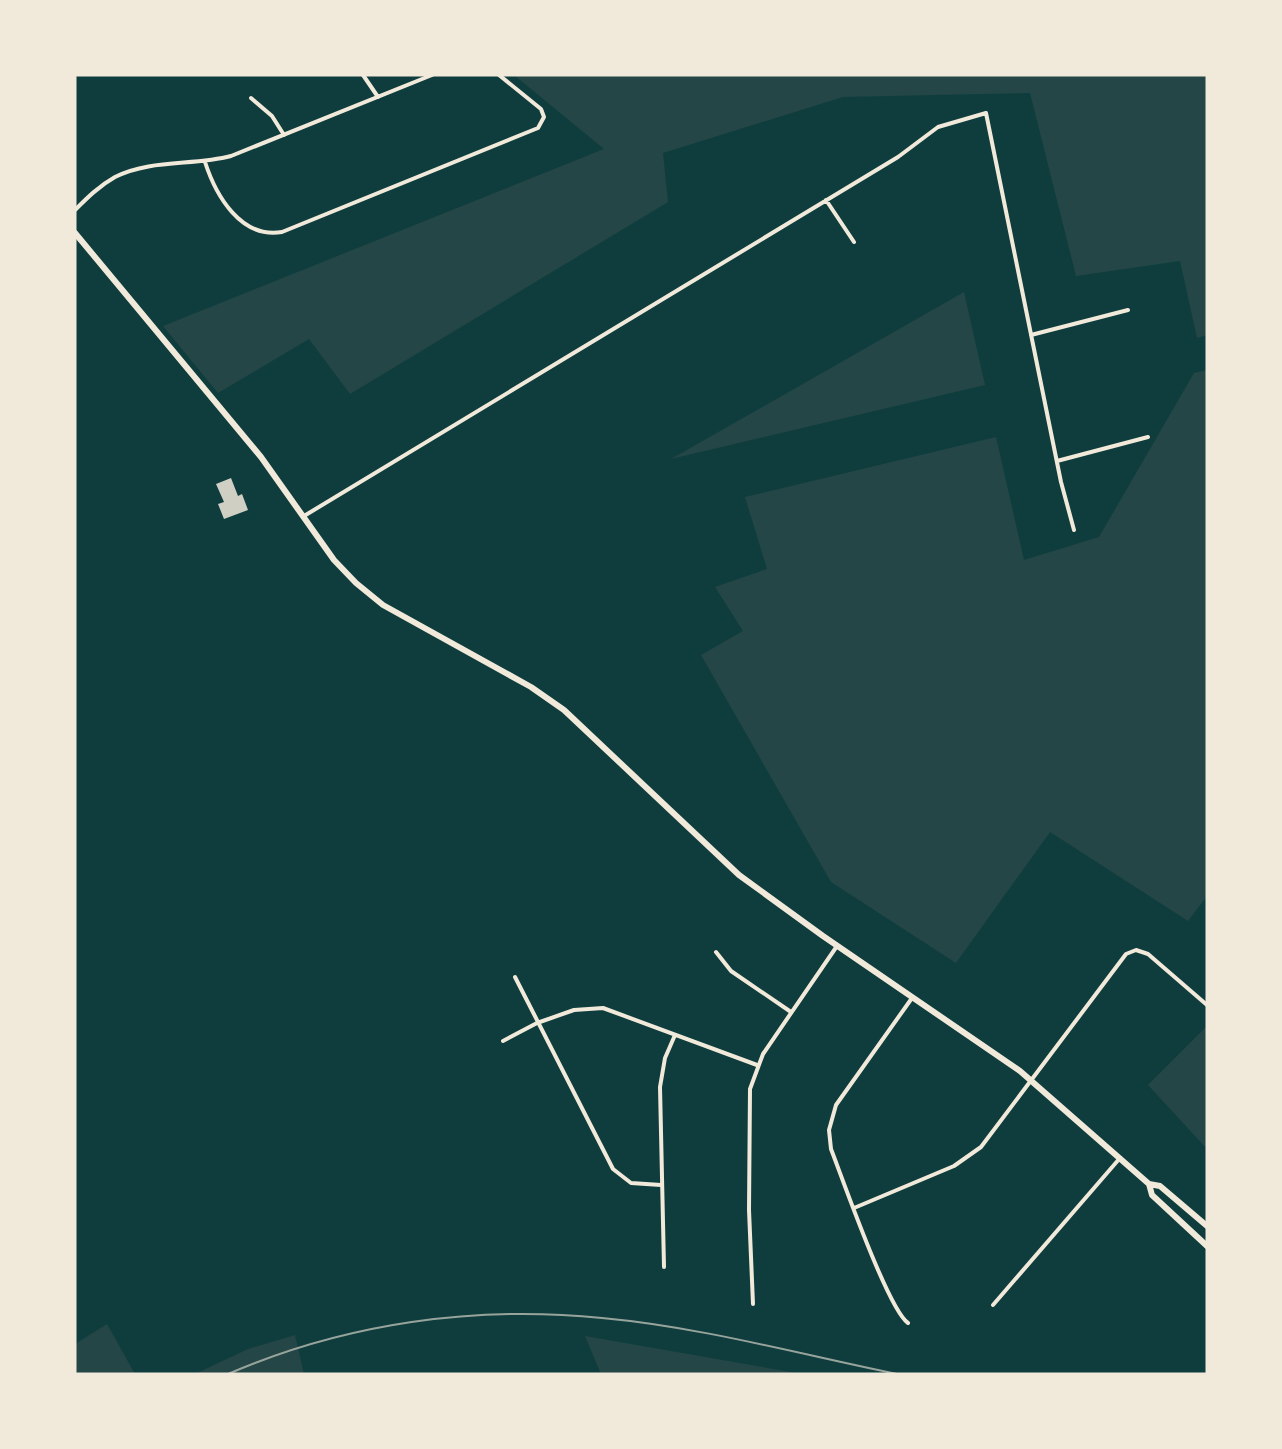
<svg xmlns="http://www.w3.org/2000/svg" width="1282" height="1449" viewBox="0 0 1282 1449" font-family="Arial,sans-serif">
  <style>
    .green { fill: #244646 }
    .building { fill: #cfcfc3 }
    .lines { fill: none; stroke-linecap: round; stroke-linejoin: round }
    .minor { stroke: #f1e9da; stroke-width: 4 }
    .primary { stroke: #f1e9da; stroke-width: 6 }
    .rail { stroke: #97a49c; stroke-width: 2 }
  </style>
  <rect width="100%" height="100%" fill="#0f3d3e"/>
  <path class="green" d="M514,75H1207V335L1197,338L1180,261L1076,276L1030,93L843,97L663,153L668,202L350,394L309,339L218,393L163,326L604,149Z
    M964,292L985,385L671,459Z
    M1207,370V896L1188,921L1050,832L956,963L831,882L701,655L743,631L715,587L767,569L745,497L996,437L1024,560L1099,537L1194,373Z
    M1207,1026V1149L1148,1085Z
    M107,1324L135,1374H75V1344Z
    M295,1335L304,1374H195L248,1349Z
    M585,1336L802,1374H601Z"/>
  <path class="building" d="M231,478L238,496L242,494L248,510L224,519L218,504L224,502L216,484Z"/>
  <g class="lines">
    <path class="minor" d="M363,75L378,97
      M251,98L272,116L284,135
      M205,162C216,196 241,239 282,232L538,128L544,117L541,109L499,75
      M826,200L854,242
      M75,210C87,198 99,186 115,177C151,159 193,166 231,156L432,75
      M1031,335L1128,310
      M1057,461L1148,437
      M304,516L898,157L938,127L986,113L1061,482L1074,530
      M716,952L731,971L791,1012
      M515,977L613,1169L631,1183L661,1185
      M503,1041L537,1023L574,1010L603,1008L757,1065
      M854,1208L954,1166L981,1147L1126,954L1136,950L1148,954L1207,1005
      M664,1267L660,1087L665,1058L675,1035
      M753,1304L749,1210L750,1089L763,1054L837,946
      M993,1305L1120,1158
      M908,1323C888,1309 843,1180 831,1149L829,1130L836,1105L912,998"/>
    <path class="primary" d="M75,233L261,457L334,560L356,583L383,605L531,687L564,710L739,875L823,936L1020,1071L1149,1184L1160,1186L1207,1226
      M1149,1184L1152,1195L1207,1246"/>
    <path class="rail" d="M228,1374C346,1323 475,1305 602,1318C701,1327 799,1354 897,1374"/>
  </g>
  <rect width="1282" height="1449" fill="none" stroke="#f1e9da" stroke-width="153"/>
</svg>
